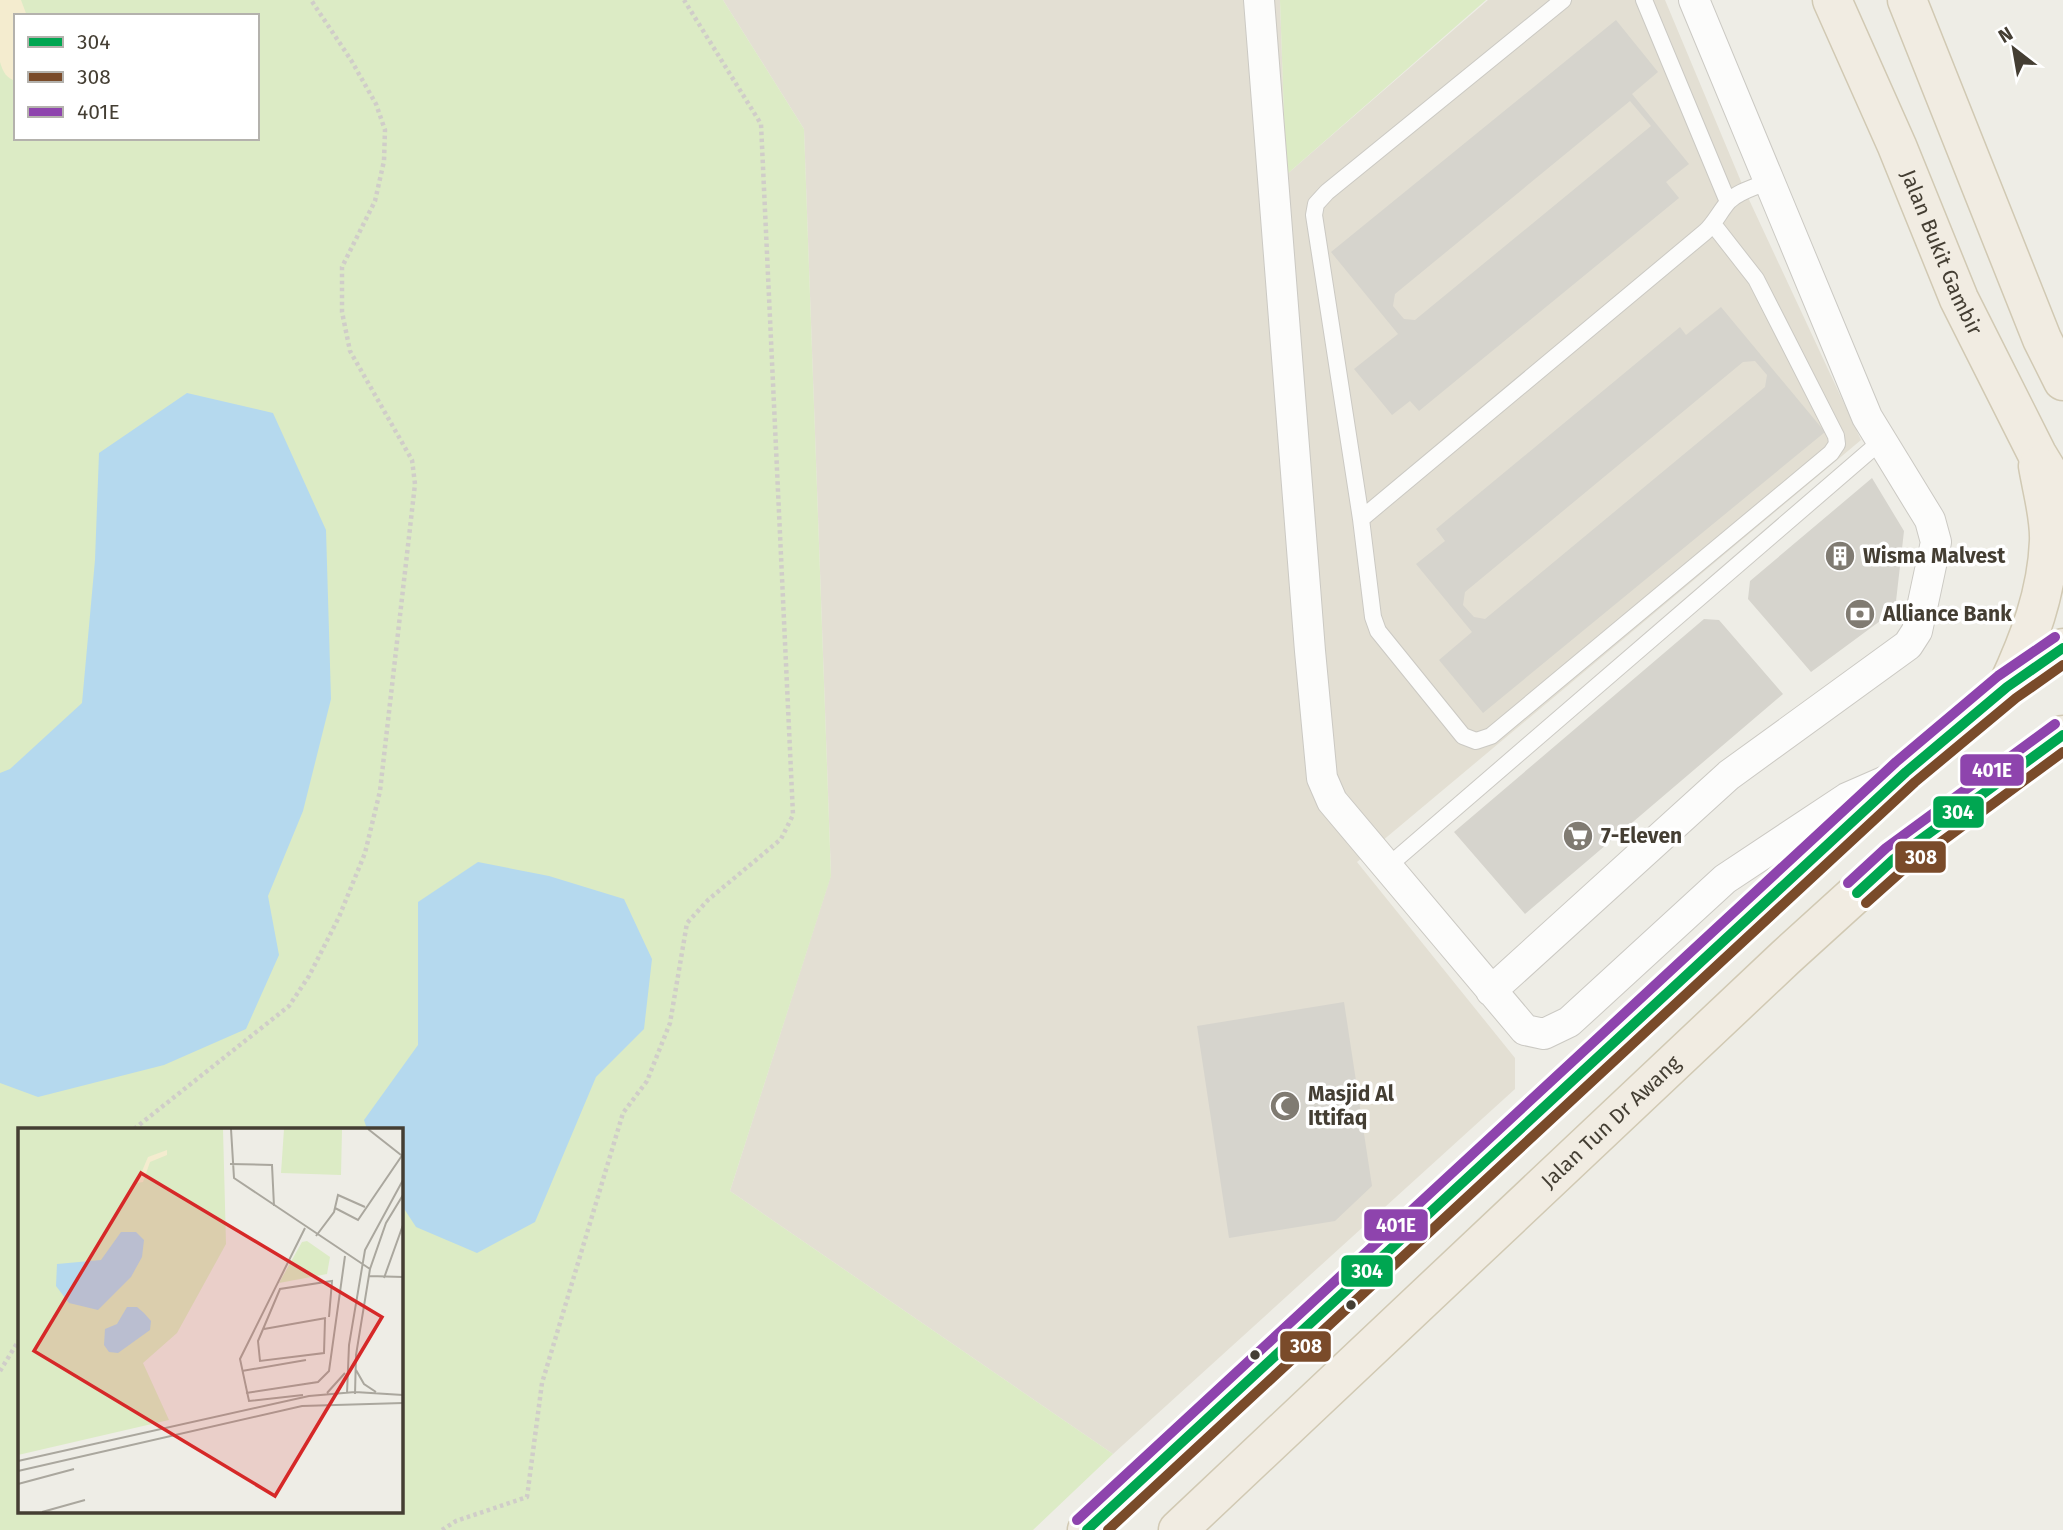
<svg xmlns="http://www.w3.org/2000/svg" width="2063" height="1530" viewBox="0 0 2063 1530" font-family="'Fira Sans',sans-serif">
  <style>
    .residential { fill: #e3dfd3 }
    .green { fill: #dcebc5; fill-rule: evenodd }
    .sand { fill: #f4eccf }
    .water { fill: #b5d9ee }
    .building { fill: #d6d4cd; fill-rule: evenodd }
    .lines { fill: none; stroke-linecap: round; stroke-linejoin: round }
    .service-casing { stroke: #cbc9c3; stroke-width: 18 }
    .minor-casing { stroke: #cbc9c3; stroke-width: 32 }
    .primary-casing { stroke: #d1c9b3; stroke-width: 41 }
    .path { stroke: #d0cdc9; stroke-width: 4.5; stroke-dasharray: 3.5 3.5; stroke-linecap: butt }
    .service { stroke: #fcfcfb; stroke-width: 16 }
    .minor { stroke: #fcfcfb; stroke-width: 30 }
    .primary { stroke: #f1ece2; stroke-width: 38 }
    .bus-1-casing { stroke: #fff; stroke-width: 16 }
    .bus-2-casing { stroke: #fff; stroke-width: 16 }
    .bus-3-casing { stroke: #fff; stroke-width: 16 }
    .bus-1 { stroke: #00a651; stroke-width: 10 }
    .bus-2 { stroke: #7a4b2a; stroke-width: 10 }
    .bus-3 { stroke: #8e44ad; stroke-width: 10 }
    .bus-dot { fill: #443e33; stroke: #fff; stroke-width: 2.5 }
    .labels { text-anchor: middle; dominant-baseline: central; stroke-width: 7; stroke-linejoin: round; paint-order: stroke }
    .street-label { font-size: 21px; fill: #443e33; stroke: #fff }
    .poi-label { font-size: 21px; font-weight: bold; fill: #443e33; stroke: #fff; text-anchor: start }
    .inset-road { fill: none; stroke: #aaa79e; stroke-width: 2 }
    .view { fill: #d62828; fill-opacity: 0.15; stroke: #d62828; stroke-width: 3.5 }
    .inset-edge { fill: none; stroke: #443e33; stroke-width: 3.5 }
    .line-badge { stroke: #fff; stroke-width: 2.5 }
    .badge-label { font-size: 19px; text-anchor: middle; font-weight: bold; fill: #fff }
  </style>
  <rect width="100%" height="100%" fill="#eeede6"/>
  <path class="residential" d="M723,0H1280L1286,175L1488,0H1665L1745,191L1861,440L1357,862L1515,1058V1089L1113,1454L730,1191L831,875L804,129Z"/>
  <path class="green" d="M0,0H723L804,129L831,876L730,1191L1113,1454L1033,1530H0ZM16,16H257V138H16ZM19,1129H401V1511H19Z
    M1280,0H1486L1286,175Z"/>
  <path class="sand" d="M0,0H21L27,16H16V81C6,78 3,72 0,62Z"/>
  <path class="water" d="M187,393L273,413L326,530L331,699L303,811L268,896L279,955L246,1029L164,1065L38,1097L0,1083V773L10,769L82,703L95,560L99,453Z
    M478,862L549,876L624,899L652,959L644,1029L596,1077L535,1222L477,1253L416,1227L401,1204V1129H367L364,1120L418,1045V902Z"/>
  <path class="building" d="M1616,20L1658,72L1632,94L1689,164L1666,182L1679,198L1419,411L1410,401L1392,415L1354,369L1398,334L1331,252ZM1630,101L1651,126L1415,320L1404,319L1393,306L1395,294Z
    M1721,307L1825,432L1483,713L1439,660L1472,632L1416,564L1445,541L1436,529L1680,327L1686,335ZM1755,361L1767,375L1765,387L1485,619L1474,617L1463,605L1465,592L1743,362Z
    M1872,478L1904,531L1895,610L1811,672L1748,599L1750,581Z
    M1704,619L1719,620L1783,694L1525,914L1454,832Z
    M1344,1002L1372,1186L1335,1221L1229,1238L1197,1026Z"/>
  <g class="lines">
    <g class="service-casing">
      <path id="service" d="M1563,0L1327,192L1316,204L1314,215L1361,519L1373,617L1378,631L1463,736L1476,741L1491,736L1831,453L1837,444L1836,436L1756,279L1713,224
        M1644,0L1728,202
        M1361,519L1705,232C1715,223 1720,211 1729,201C1739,191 1756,187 1769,181
        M1387,867L1880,442"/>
    </g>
    <g class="minor-casing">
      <path id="minor" d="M1259,0L1310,651L1322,778L1332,801L1525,1030L1544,1034L1569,1022L1725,879L1847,798L1886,781
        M1491,991L1729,775L1908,645L1917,631L1936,542L1930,520L1867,417L1694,0"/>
    </g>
    <g class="primary-casing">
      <g id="primary">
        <path id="s1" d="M1832,0L1897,146L1959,299L2037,454L2063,497"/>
        <path d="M1907,0L2042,339L2063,381"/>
        <path d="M2007,687C2029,640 2047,593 2049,541C2050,517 2042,490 2038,466"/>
        <path d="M1087,1530L1906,772L2007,687L2063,648"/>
        <path id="s2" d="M1178,1530L1786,957L1894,859L2063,735"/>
      </g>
    </g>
    <path class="path" d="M134,1129L289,1006L309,976L339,917L365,853L380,791L415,484L412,460L350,351L342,312V267L375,201L384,161L385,130L376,104L351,60L311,0
      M0,1371L19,1340
      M442,1530L456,1521L527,1497L542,1383L623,1113L647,1081L670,1023L687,923L708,900L781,839L793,815L761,124L684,0"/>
    <use href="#service" class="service"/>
    <use href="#minor" class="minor"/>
    <use href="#primary" class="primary"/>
    <g class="bus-1-casing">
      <path id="bus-1" d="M1857,893L1894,859L2063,735
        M1087,1530L1906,772L2007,687L2063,648"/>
    </g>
    <g class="bus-2-casing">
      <path id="bus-2" d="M1866,903L1903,870L2063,752
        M1108,1530L1915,782L2016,698L2063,665"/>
    </g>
    <g class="bus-3-casing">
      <path id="bus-3" d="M1848,883L1886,848L2055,724
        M1077,1520L1896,762L1998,676L2055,637"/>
    </g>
    <use href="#bus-1" class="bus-1"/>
    <use href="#bus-2" class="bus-2"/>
    <use href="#bus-3" class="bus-3"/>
  </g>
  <defs>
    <g id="building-disc" transform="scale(1.575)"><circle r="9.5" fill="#807b72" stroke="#fff"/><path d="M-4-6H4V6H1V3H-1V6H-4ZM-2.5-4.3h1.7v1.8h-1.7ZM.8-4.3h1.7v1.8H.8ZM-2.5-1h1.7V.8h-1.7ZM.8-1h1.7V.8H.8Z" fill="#fff"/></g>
    <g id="bank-disc" transform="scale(1.575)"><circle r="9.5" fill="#807b72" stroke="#fff"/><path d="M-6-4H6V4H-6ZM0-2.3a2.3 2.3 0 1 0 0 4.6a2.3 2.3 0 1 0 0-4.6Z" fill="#fff"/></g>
    <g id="supermarket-disc" transform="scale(1.575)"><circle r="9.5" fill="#807b72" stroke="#fff"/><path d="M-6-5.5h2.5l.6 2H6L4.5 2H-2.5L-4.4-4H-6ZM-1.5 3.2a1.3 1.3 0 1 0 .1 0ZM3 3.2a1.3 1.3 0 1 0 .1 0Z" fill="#fff"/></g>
    <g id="mosque-disc" transform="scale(1.575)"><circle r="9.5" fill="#807b72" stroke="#fff"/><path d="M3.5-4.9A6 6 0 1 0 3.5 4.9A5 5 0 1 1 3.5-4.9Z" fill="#fff"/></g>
  </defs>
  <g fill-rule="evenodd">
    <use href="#building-disc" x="1840" y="556"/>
    <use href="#bank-disc" x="1860" y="614"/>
    <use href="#supermarket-disc" x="1578" y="836"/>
    <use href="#mosque-disc" x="1285" y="1106"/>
  </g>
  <g class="bus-dot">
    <circle cx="1351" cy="1305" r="6"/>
    <circle cx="1255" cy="1355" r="6"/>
  </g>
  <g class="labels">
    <g class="street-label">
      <text stroke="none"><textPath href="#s1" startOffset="275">Jalan Bukit Gambir</textPath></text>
      <text stroke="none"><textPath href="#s2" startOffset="595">Jalan Tun Dr Awang</textPath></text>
    </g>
    <g class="poi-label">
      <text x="1863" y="556">Wisma Malvest</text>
      <text x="1883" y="614">Alliance Bank</text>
      <text x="1601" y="836">7-Eleven</text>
      <text x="1308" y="1094">Masjid Al<tspan x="1308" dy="24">Ittifaq</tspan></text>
    </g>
  </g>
  <g transform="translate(18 1128)">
    <rect width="385" height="385" fill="#eeede6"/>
    <path d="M0,1H205L208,116L159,205L125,235L151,292L0,327ZM266,1L324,2L323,47L263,45ZM289,113L312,129L309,146L261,155L284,114Z" fill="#dcebc5"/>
    <path d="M149,22V27L132,34L125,54L119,55L130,29Z" fill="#f4eccf"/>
    <path d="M103,104H118L126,112L124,129L113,149L80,182L51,175L38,158L39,136L83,132ZM109,179H119L126,185L133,193L132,202L100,225L91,224L86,217L87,201L99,196Z" fill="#b5d9ee"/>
    <path class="inset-road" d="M213,1L216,50L352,141M350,1L383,27M212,36L254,37L256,78M317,80L340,92L385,26M298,108L316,84L320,67L347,79M351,148L385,149M366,150L385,97M307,191L306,225L242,233L240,213L262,161L314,153L311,189M246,201L308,190M338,242L346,256L358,264M224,243L288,232M228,265L300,254L311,243L327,128M309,265L327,245M329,265L331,217L347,122L385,52M337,266L338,227L352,141L368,95L385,67M285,267L231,273L222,231L287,100M0,333L291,268L337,264L385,267M0,343L284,278L385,275M0,356L56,341M24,384L67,372"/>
    <path class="view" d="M123,45L364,189L257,368L16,223Z"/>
    <rect width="385" height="385" class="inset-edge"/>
  </g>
  <g class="line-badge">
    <rect x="1959" y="753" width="66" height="34" rx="7" fill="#8e44ad"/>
    <rect x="1932" y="795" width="53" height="34" rx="7" fill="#00a651"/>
    <rect x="1894" y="840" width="53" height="34" rx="7" fill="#7a4b2a"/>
    <rect x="1363" y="1208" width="66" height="34" rx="7" fill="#8e44ad"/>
    <rect x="1340" y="1254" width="54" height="34" rx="7" fill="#00a651"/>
    <rect x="1279" y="1330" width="53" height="33" rx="7" fill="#7a4b2a"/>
  </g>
  <g class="badge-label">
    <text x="1992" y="777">401E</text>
    <text x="1958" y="819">304</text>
    <text x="1921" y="864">308</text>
    <text x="1396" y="1232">401E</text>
    <text x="1367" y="1278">304</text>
    <text x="1306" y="1353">308</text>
  </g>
  <rect x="14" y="14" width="245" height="126" fill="#ffffff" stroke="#b4b2ad" stroke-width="2"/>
  <rect x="28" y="37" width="35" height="10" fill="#00a651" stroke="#b4b2ad" stroke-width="2"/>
  <text x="77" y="49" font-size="21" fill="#443e33">304</text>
  <rect x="28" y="72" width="35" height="10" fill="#7a4b2a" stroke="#b4b2ad" stroke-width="2"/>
  <text x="77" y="84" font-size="21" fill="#443e33">308</text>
  <rect x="28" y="107" width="35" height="10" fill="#8e44ad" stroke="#b4b2ad" stroke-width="2"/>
  <text x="77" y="119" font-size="21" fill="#443e33">401E</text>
  <g transform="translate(2014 49) rotate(329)" stroke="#ffffff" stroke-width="5" paint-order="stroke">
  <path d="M0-5L12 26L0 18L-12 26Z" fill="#443e33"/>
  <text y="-10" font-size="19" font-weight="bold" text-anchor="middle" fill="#443e33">N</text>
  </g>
</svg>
